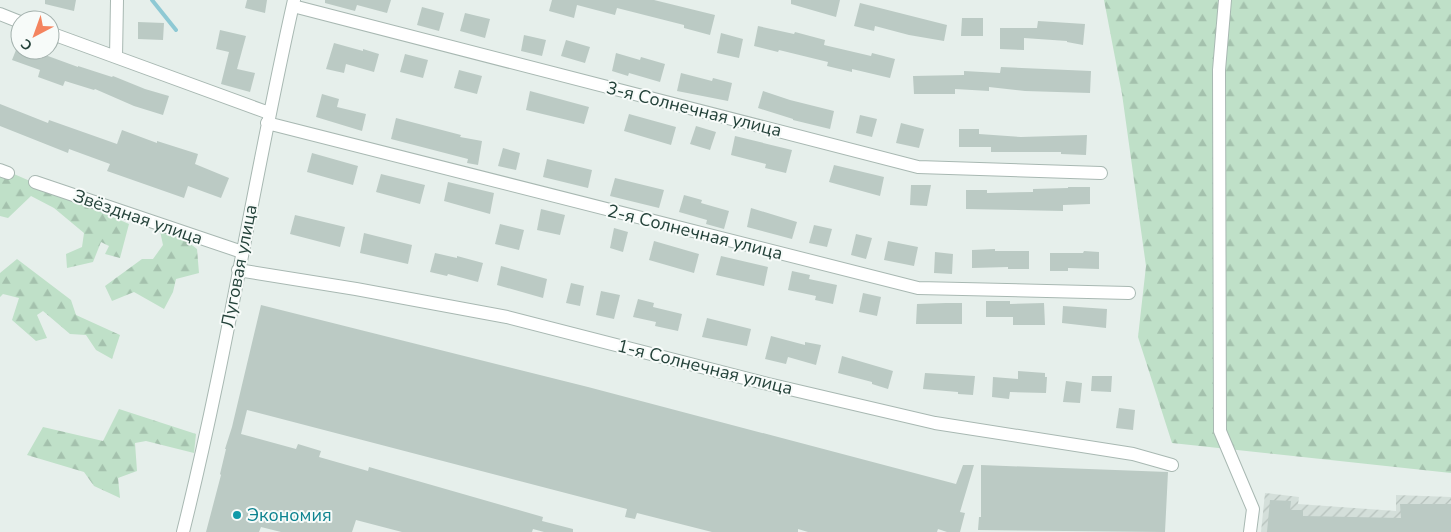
<svg xmlns="http://www.w3.org/2000/svg" width="1451" height="532" viewBox="0 0 1451 532" font-family="'Nunito Sans',sans-serif">
  <style>
    .industrial { fill: url(#industrial-furrows) }
    .forest { fill: url(#forest-firs) }
    .lines { fill: none; stroke-linecap: round; stroke-linejoin: round }
    .stream { stroke: #8ec9d4; stroke-width: 4 }
    .building { fill: #bbcac4 }
    .minor-casing { stroke: #a8b8b2; stroke-width: 14 }
    .minor { stroke: #fff; stroke-width: 12 }
    .culture-dot { fill: #0f9aa8; stroke: #f7fbf9; stroke-width: 2 }
    .labels { text-anchor: middle; dominant-baseline: central; stroke-width: 4; stroke-linejoin: round; paint-order: stroke }
    .street-label { font-size: 18px; fill: #24423a; stroke: #f7fbf9 }
    .culture-label { font-size: 18px; fill: #0d838f; stroke: #f7fbf9; text-anchor: start }
  </style>
  <defs>
    <pattern id="industrial-furrows" width="10" height="10" patternUnits="userSpaceOnUse" patternTransform="scale(1.25)"><rect width="10" height="10" fill="#d4dfda"/><path d="M-1 1l2-2M0 10L10 0M9 11l2-2" fill="none" stroke="#b6c1bc"/></pattern>
    <pattern id="forest-firs" width="22" height="20" patternUnits="userSpaceOnUse" patternTransform="scale(1.25)"><rect width="22" height="20" fill="#bfe0c8"/><path d="M5 1l3.5 6h-7zM16 11l3.5 6h-7z" fill="#a4c1ad"/></pattern>
  </defs>
  <rect width="100%" height="100%" fill="#e6efeb"/>
  <path class="industrial" d="M1265,493L1299,497L1298,504L1396,511V495L1451,497V532H1261Z"/>
  <path class="forest" d="M1104,0H1451V473L1172,443L1138,337L1146,266L1122,94Z
    M0,167L7,171L129,224L120,258L105,254L109,246L101,242L93,262L67,268L66,254L82,247L84,233L54,208L31,196L8,218L0,216Z
    M160,231L179,235L197,249L199,273L176,279L173,292L164,309L134,292L112,301L105,286L142,259H153L163,245Z
    M17,259L71,300L76,315L120,335L112,359L96,350L86,335L70,334L43,311L37,315L47,338L36,341L12,320L19,298L3,294L0,297V273Z
    M119,409L196,434L194,453L146,441L135,443L137,471L118,478L120,498L94,486L84,472L27,455L43,427L103,441Z"/>
  <g class="lines">
    <path class="stream" d="M152,0L176,30"/>
  </g>
  <path class="building" d="M45,0H76L74,11L45,4Z
    M247,0H267L265,13L245,8Z
    M325,0H391L387,13L357,5L355,11L325,3Z
    M552,0H654L715,15L710,35L684,28V25L617,8L615,15L577,5L574,18L549,11Z
    M791,0H840L836,17L791,4Z
    M860,3L947,25L944,41L909,35L875,26L874,31L854,26Z
    M422,7L444,13L439,31L417,25Z
    M465,13L490,19L485,38L460,31Z
    M962,18H983V36H961Z
    M1038,21L1085,24L1083,45L1067,42V41L1024,38V50L1000,49V28H1037Z
    M138,22L164,23L163,40L138,39Z
    M758,26L794,34L795,32L825,40L824,45L871,56L872,53L895,59L890,78L852,69V72L827,66L828,62L779,50L778,52L754,46Z
    M220,30L246,36L237,69L255,73L250,92L221,84L229,52L216,49Z
    M721,33L743,39L739,58L717,53Z
    M524,35L546,40L542,56L521,51Z
    M566,40L590,47L585,63L561,56Z
    M334,43L363,51V49L379,54L374,72L346,64L344,73L326,69Z
    M16,50H38L37,52L78,67V66L112,77L113,76L145,89L169,96L163,115L134,106L95,89L94,90L65,81L63,86L38,77L40,70L12,60Z
    M616,53L640,60L641,57L665,64L660,82L629,73L628,76L612,71Z
    M405,54L428,60L423,78L400,72Z
    M1001,67L1091,71L1090,93L1025,91L989,87V91L955,89V94H914L913,76L964,75V71L1000,73Z
    M459,70L482,76L477,94L454,88Z
    M681,73L712,81L713,78L732,83L728,101L677,91Z
    M530,91L589,107L584,124L526,110Z
    M763,91L790,100L834,111L830,129L793,120V119L758,108Z
    M322,94L339,99L337,107L366,114L362,131L316,117Z
    M0,104L48,123L49,120L117,144L122,130L157,143V141L198,154L195,164L229,178L221,198L188,186L184,198L107,171L110,164L69,149L68,153L0,126Z
    M629,114L676,127L671,145L624,131Z
    M860,115L877,119L872,137L856,133Z
    M396,118L461,135L460,137L482,141L478,165L467,163L468,159L391,139Z
    M901,123L924,129L919,148L896,143Z
    M696,126L716,132L710,150L690,144Z
    M959,129H979V134L1021,137L1087,135L1086,155L1061,154V152H991V147H959Z
    M735,136L792,150L786,173L765,168L766,164L731,155Z
    M503,148L520,153L516,170L498,166Z
    M312,153L358,166L353,185L307,172Z
    M547,159L592,170L588,188L543,177Z
    M834,165L884,177L880,196L829,182Z
    M381,174L425,185L420,204L376,192Z
    M615,178L664,190L659,208L610,196Z
    M448,182L494,193L490,214L444,201Z
    M911,185H931L927,206L910,205Z
    M1068,187H1090V204L1063,205V211L966,209V190H987V193L1033,192V189L1068,188Z
    M684,195L702,200L701,203L729,211L724,229L706,224L707,220L679,212Z
    M751,208L797,222L792,239L747,227Z
    M541,209L565,215L560,235L537,230Z
    M295,215L345,227L340,247L290,234Z
    M500,224L524,230L519,250L495,244Z
    M814,225L832,229L827,247L809,243Z
    M614,228L628,232L623,252L610,248Z
    M364,233L412,245L408,264L360,253Z
    M856,234L872,238L866,259L851,255Z
    M654,241L699,254L694,273L649,260Z
    M888,241L918,247L914,266L884,260Z
    M995,249V251H1029V269H1008V267L972,268V250Z
    M1084,251L1099,252V269L1068,268V271H1050V253H1083Z
    M935,252L953,254L952,274L934,273Z
    M435,253L457,258V256L483,263L478,282L448,274L447,276L430,272Z
    M721,256L768,267L764,286L716,275Z
    M501,266L547,279L543,298L497,285Z
    M792,271L810,275L809,279L837,285L833,304L815,300L816,296L788,290Z
    M571,283L584,286L580,306L566,303Z
    M601,291L620,295L614,319L596,315Z
    M863,293L881,297L877,316L859,312Z
    M638,299L654,303L653,307L682,314L678,331L655,326L656,322L633,317Z
    M986,301H1010V304L1044,303L1045,325H1013V317H986Z
    M946,303H962V324H916L917,304Z
    M261,305L588,387L956,484L963,465H974L960,512L965,513L960,532H947L938,529L937,532H808L798,529V532H712L637,513L635,519L625,517L627,509L247,410L241,434L296,449L298,444L321,451L319,457L368,471L369,467L543,517L542,521L573,529V532H544L533,529L532,532H402L356,520L352,532H281L261,527L259,532H206L221,475L220,474L226,449H225L232,427Z
    M1063,306L1107,309L1106,328L1062,323Z
    M707,318L751,329L747,346L702,337Z
    M771,336L805,345V342L821,345L816,365L788,357L786,364L765,359Z
    M842,356L893,371L888,389L872,384V382L838,373Z
    M1018,371L1045,373V377H1047L1046,393L1010,392L1009,399L992,397L993,377L1018,379Z
    M925,373L975,376L973,395L958,394V392L923,389Z
    M1092,376H1112L1111,392L1091,391Z
    M1066,381L1082,383L1080,403L1063,402Z
    M1119,408L1135,410L1133,430L1116,428Z
    M981,465L1168,472L1165,532L978,530L979,517H981Z
    M1270,500L1291,501L1290,510H1303V516L1401,518L1400,504H1451V532H1267Z"/>
  <g class="lines">
    <g class="minor-casing">
      <path id="minor" d="M1225,0L1219,70L1220,431L1253,509L1250,532
        M293,6L918,167L1101,173
        M0,14L20,22
        M50,33L269,113
        M116,57L117,0
        M267,123L918,288L1129,293
        M0,170L8,173
        M35,182L242,252
        M238,270L356,289L507,317L768,384L935,423L1133,454L1172,465
        M183,532C227,356 254,177 294,0"/>
    </g>
    <use href="#minor" class="minor"/>
  </g>
  <circle class="culture-dot" cx="237" cy="515" r="5"/>
  <g class="labels">
    <g class="street-label">
      <text transform="translate(694 109) rotate(14)">3-я Солнечная улица</text>
      <text transform="translate(138 217) rotate(19)">Звёздная улица</text>
      <text transform="translate(695 232) rotate(14)">2-я Солнечная улица</text>
      <text transform="translate(239 266) rotate(-79)">Луговая улица</text>
      <text transform="translate(705 367) rotate(14)">1-я Солнечная улица</text>
    </g>
    <g class="culture-label">
      <text x="247" y="515">Экономия</text>
    </g>
  </g>
  <g transform="translate(35 35) rotate(221)"><circle r="24" fill="#f7fbf9" stroke="#a3b1ad"/>
  <path d="M0-4L9 19L0 12L-9 19Z" fill="#f4845f"/>
  <text y="-8" font-size="14" font-weight="bold" text-anchor="middle" fill="#24423a">С</text>
  </g>
</svg>
